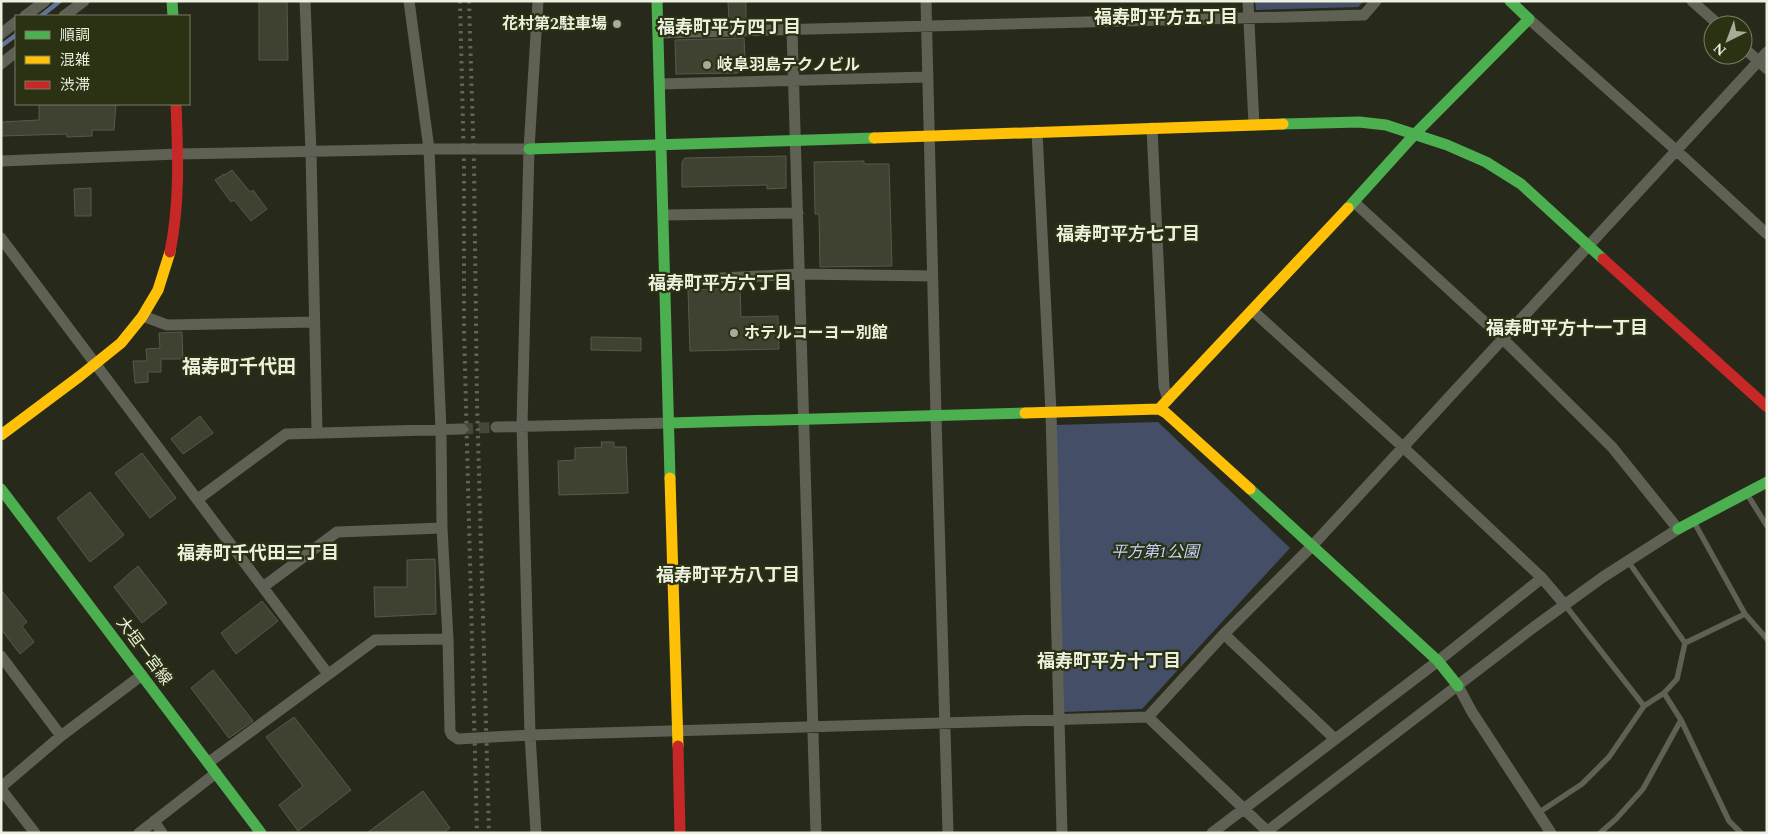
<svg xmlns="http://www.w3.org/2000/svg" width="1768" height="834" viewBox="0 0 1768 834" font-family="Spectral,'Noto Sans JP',serif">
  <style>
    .green { fill: #444e67 }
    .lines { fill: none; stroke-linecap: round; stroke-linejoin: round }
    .stream { stroke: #64729a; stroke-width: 4.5 }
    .building { fill: #3f4231; stroke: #56594c }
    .street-tunnel { stroke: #454837; stroke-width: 11; stroke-dasharray: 11 5.5; stroke-linecap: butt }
    .lane { stroke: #5e6153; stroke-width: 5.5 }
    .street { stroke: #5e6153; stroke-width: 11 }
    .fast { stroke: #4caf50; stroke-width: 11 }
    .slow { stroke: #ffc107; stroke-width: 11 }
    .jam { stroke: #c62828; stroke-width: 11 }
    .rail { stroke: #626558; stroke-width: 4; stroke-dasharray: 2.5 5; stroke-linecap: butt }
    .poi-dot { fill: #a7ab99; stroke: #2b3113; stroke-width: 2 }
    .labels { text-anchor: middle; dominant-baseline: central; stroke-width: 4.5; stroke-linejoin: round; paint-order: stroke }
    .poi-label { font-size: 16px; font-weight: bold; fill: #ecf0de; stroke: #2b3113; text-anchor: start }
    .park-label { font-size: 16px; font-style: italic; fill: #c4d3fe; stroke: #2b3113 }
    .street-label { font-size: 16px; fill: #ecf0de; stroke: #2b3113 }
    .neighbourhood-label { font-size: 18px; font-weight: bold; fill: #ecf0de; stroke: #2b3113 }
    .quarter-label { font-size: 19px; font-weight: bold; fill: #ecf0de; stroke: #2b3113 }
  </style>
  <rect width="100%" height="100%" fill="#272a1a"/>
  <path class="green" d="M1255,1H1364L1358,7L1256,10Z
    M1158,422L1290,548L1142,709L1064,712L1056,425Z"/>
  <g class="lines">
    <path class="stream" d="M41,16L60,1
      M1,46L16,35"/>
  </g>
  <path class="building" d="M259,1H287L288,60H259Z
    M728,1H746V20H744V23L729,24Z
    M744,38L745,56H738V73L676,74L675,40Z
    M39,104H116L114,130H92V136L67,137V134L1,136V122L39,120Z
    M786,156V188L767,189V185L682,187V162L685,158Z
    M864,161V164H889L892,266L820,267L819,214H815L814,162Z
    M232,170L250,192L253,190L267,209L251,221L234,200L231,202L215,180L224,174L225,175Z
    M91,188V216H75L74,189Z
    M740,288L741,317L778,316L779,349L690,351L688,290Z
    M182,332L183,359H161V372H148V382L135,383L133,361H147L146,349L160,348L159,333Z
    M591,337L641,338V351L591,350Z
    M200,416L213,433L183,454L171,439Z
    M601,442H614V447H626L628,493L559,495L558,461L575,460V448L602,447Z
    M142,453L176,498L150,518L115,473Z
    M90,492L124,535L90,562L57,518Z
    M435,559L436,614L375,617L374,587H407V560Z
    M138,566L167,603L142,623L114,587Z
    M1,590L27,622L22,626L34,642L20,654L1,629Z
    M262,601L278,621L236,654L221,633Z
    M213,670L253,721L229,738L191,688Z
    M294,717L351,790L298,831L279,805L303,786L266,737Z
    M423,791L450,828L443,833H367Z"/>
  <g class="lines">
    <path class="street-tunnel" d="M462,429L496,427"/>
    <path class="lane" d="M1747,494L1767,526
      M1694,522L1745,614L1767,639
      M1628,561L1685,643L1677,679L1664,693L1644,706
      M1685,643L1745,614
      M1664,693L1681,720L1729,821L1741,833
      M1538,813L1582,784L1609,757L1644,706L1565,605
      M1600,833L1616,819L1643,789L1681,720"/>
    <path class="street" d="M305,1L311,152L317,432
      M409,1L429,149L441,430L442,528L448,639L450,731L452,735L458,739L530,735L1148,717L1267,831
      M926,1L936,416L948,833
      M1248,1L1254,125
      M1692,1L1719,25
      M25,16L45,1
      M64,16L84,1
      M1529,19L1677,151L1767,234
      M792,30L816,833
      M658,33L1364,15L1376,1
      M1,34L16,22
      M1743,47L1767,69
      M1,64L16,52
      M660,84L928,77
      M1152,128L1164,387L1168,400
      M1037,132L1051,412L1062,833
      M1,161L178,154L429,149H529
      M664,215L798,213
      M1,238L328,674
      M666,281L800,274L932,276
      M1253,311L1403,447L1542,578L1565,605
      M143,316L167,325L313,322
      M496,427L670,423
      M198,499L286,434L462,429
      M263,587L337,532L442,528
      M1224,634L1335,739
      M1,656L61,736
      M1458,686L1472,712L1551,833
      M1148,717L1224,634L1312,546L1767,52
      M208,763L375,640L448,639
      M1,787L61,736L142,675
      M1,789L35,833
      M154,821L162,833
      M139,833L216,773
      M536,833L530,735L522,425L529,149L538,1
      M1212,833L1438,661L1542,578
      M1265,833L1534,627L1603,577L1678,529L1612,447L1502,338L1354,202"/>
    <path class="fast" d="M172,1L173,16
      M657,1L670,478
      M1283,124L1359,122L1386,125L1447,145L1486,162L1521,184L1603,259
      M529,149L874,138
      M1348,208L1414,135L1529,19L1510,1
      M670,423L1025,413
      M1,489L261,833
      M1250,489L1438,661L1458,686
      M1678,529L1767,482"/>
    <path class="slow" d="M874,138L1283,124
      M1159,409L1348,208
      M1025,413L1159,409L1166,413L1250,489
      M1,435L80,376L121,343L142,317L158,290L170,252
      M670,478L678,746"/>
    <path class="jam" d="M170,252C180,203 178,154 176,104
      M1603,259L1767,407
      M678,746L680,833"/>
    <path class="rail" d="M460,1L464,165V329L477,833
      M469,1L474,165L477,402L489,833"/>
  </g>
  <g class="poi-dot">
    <circle cx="617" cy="24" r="5"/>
    <circle cx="707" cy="65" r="5"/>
    <circle cx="734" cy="333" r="5"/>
  </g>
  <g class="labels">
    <g class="poi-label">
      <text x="607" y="24" text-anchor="end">花村第2駐車場</text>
      <text x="717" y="65">岐阜羽島テクノビル</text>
      <text x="744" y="333">ホテルコーヨー別館</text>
    </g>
    <g class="park-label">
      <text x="1155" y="552">平方第1公園</text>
    </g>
    <g class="street-label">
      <text transform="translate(144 651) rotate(53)">大垣一宮線</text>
    </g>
    <g class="neighbourhood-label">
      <text x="1166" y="17">福寿町平方五丁目</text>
      <text x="729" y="27">福寿町平方四丁目</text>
      <text x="1128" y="234">福寿町平方七丁目</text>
      <text x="720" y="283">福寿町平方六丁目</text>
      <text x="1567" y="328">福寿町平方十一丁目</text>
      <text x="258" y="553">福寿町千代田三丁目</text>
      <text x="728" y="575">福寿町平方八丁目</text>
      <text x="1109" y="661">福寿町平方十丁目</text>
    </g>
    <g class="quarter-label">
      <text x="239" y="367">福寿町千代田</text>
    </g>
  </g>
  <rect width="1768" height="834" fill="none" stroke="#ecf0de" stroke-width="5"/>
  <rect x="15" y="15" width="175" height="90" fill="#2b3113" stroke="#787d64"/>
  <rect x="25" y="31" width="25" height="8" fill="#4caf50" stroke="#787d64"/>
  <text x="60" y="40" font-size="15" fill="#ecf0de">順調</text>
  <rect x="25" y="56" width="25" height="8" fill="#ffc107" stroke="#787d64"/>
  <text x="60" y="65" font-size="15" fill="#ecf0de">混雑</text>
  <rect x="25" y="81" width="25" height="8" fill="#c62828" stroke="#787d64"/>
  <text x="60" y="90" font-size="15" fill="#ecf0de">渋滞</text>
  <g transform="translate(1728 40) rotate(222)"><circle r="24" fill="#2b3113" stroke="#787d64"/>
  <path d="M0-4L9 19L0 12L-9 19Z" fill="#a7ab99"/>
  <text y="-8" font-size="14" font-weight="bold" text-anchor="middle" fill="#ecf0de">N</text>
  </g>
</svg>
